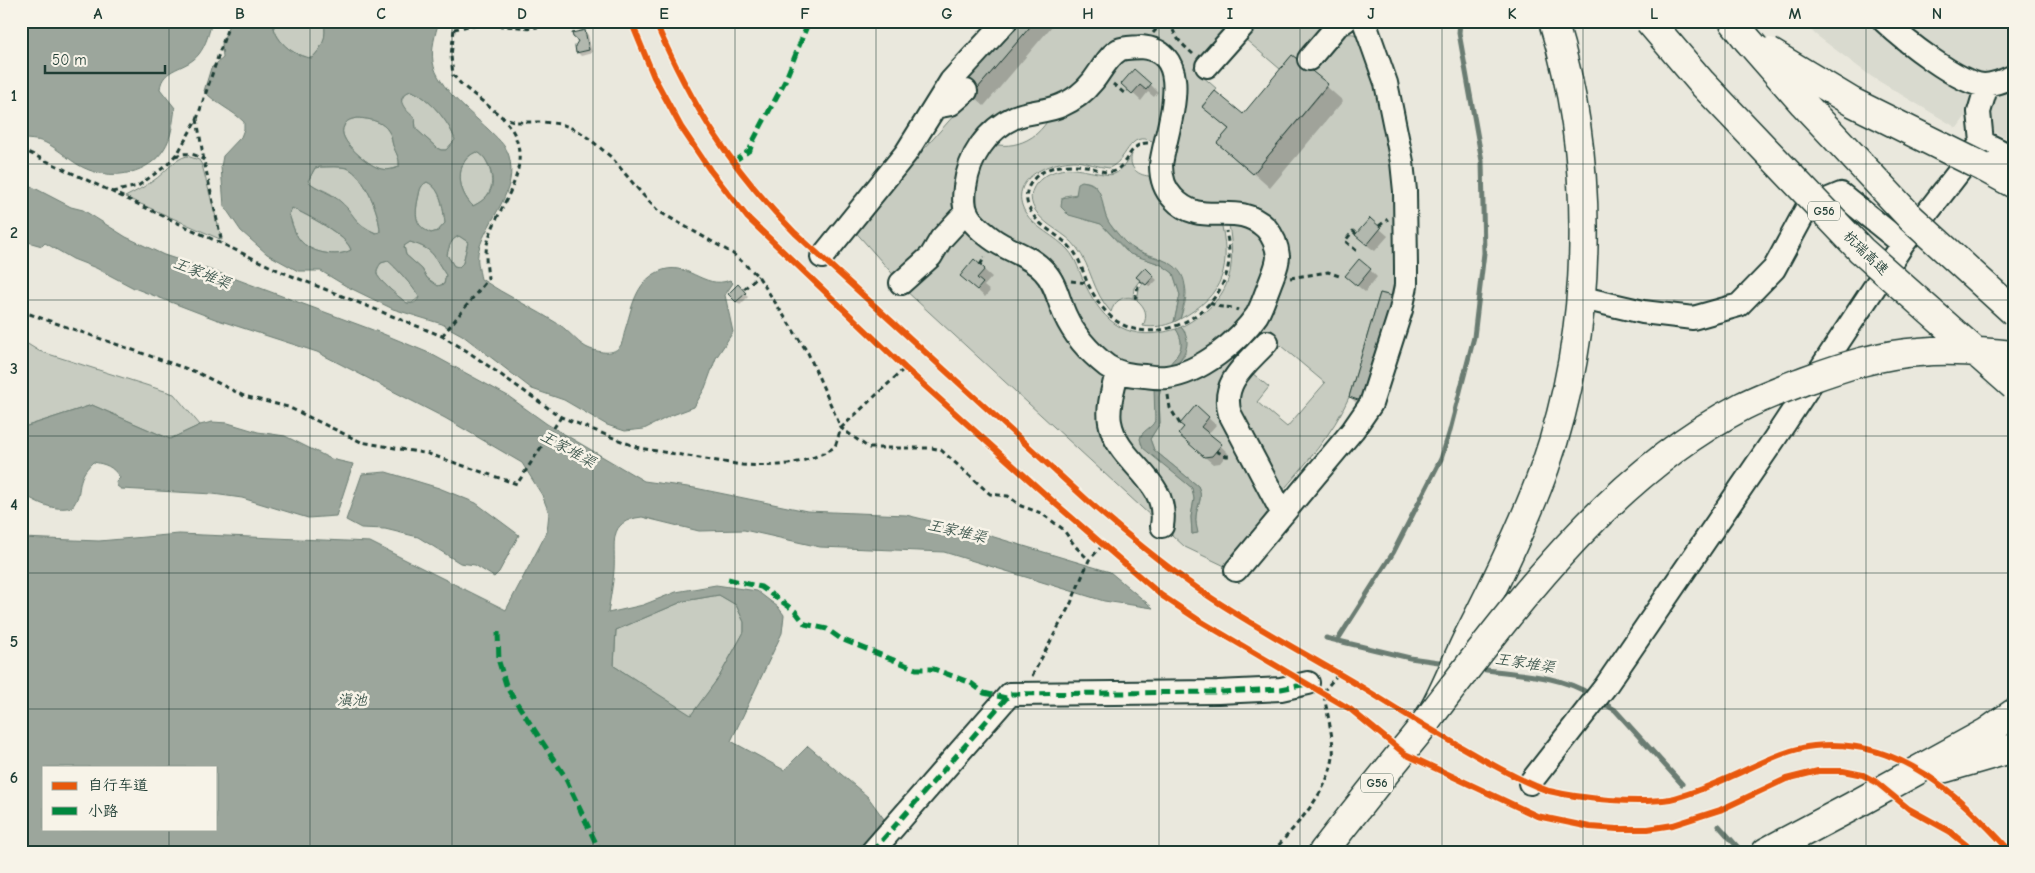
<svg xmlns="http://www.w3.org/2000/svg" width="2035" height="873" viewBox="0 0 2035 873" font-family="'Comic Neue','LXGW WenKai TC',sans-serif">
  <style>
    .built { fill: #d9dacf }
    .green { fill: #c8ccc1; stroke: #74847a }
    .water { fill: #9ca69c; stroke: #6a7c72; fill-rule: evenodd }
    .shadow { fill: #0003 }
    .lines { fill: none; stroke-linecap: round; stroke-linejoin: round }
    .stream { stroke: #6a7c72; stroke-width: 5 }
    .building { fill: #b2b8ae; stroke: #1f3d34 }
    .minor-casing { stroke: #1f3d34; stroke-width: 26 }
    .highway-casing { stroke: #1f3d34; stroke-width: 31 }
    .path { stroke: #1f3d34; stroke-width: 3; stroke-dasharray: 5 4; stroke-linecap: butt }
    .minor { stroke: #f7f3e8; stroke-width: 22 }
    .highway { stroke: #f7f3e8; stroke-width: 28 }
    .highway-bridge-casing { stroke: #1f3d34; stroke-width: 31; stroke-linecap: butt }
    .highway-bridge { stroke: #f7f3e8; stroke-width: 28 }
    .quiet { stroke: #00873e; stroke-width: 5; stroke-dasharray: 10 5; stroke-linecap: butt }
    .cycleway-casing { stroke: #f7f3e8; stroke-width: 9 }
    .cycleway { stroke: #e8590c; stroke-width: 6 }
    .grid { fill: none; stroke: #1f3d34; stroke-width: 1; stroke-opacity: 0.55 }
    .labels { text-anchor: middle; dominant-baseline: central; stroke-width: 5; stroke-linejoin: round; paint-order: stroke }
    .shield { fill: #f7f3e8; stroke: #60746a; stroke-width: 1 }
    .shield-label { font-size: 12px; font-weight: bold; fill: #1f3d34 }
    .street-label { font-size: 14px; fill: #1f3d34; stroke: #f7f3e8 }
    .water-label { font-size: 15px; font-style: italic; fill: #445c53; stroke: #f7f3e8 }
    .neatline { fill: none; stroke: #1f3d34; stroke-width: 2 }
    .grid-label { font-size: 16px; text-anchor: middle; font-weight: bold; fill: #1f3d34 }
  </style>
  <rect width="100%" height="100%" fill="#eae8dd"/>
  <filter id="ink" filterUnits="userSpaceOnUse"><feTurbulence type="fractalNoise" baseFrequency=".02" numOctaves="2"/><feDisplacementMap in="SourceGraphic" scale="10" xChannelSelector="R" yChannelSelector="G"/><feConvolveMatrix kernelMatrix="1 2 1 2 8 2 1 2 1" color-interpolation-filters="sRGB"/></filter>
  <g filter="url(#ink)">
    <path class="built" d="M1802,21H2014V142L1965,117L1957,128L1872,77L1816,35Z"/>
    <path class="green" d="M273,21H324C327,38 323,47 312,58C294,57 273,40 273,21Z
      M1035,21H1235L1193,68L1217,89L1202,106L1229,129L1217,143L1253,174L1328,85L1310,70C1324,53 1341,21 1364,39L1376,74L1395,171L1398,272L1396,297L1380,293L1349,397C1333,434 1305,464 1280,494L1278,493C1268,475 1231,415 1232,398C1233,389 1239,382 1245,374L1252,373L1269,387L1257,402L1287,427L1325,383L1268,335H1265C1243,359 1214,379 1225,415L1270,503L1271,507L1229,568L1185,547L1172,535C1174,518 1170,503 1161,488C1144,461 1112,444 1116,407C1117,399 1118,389 1122,381L1128,379L1156,382C1152,393 1159,417 1153,425C1150,429 1144,431 1141,435V444L1192,488L1194,499L1191,517L1192,534L1197,533C1197,528 1195,521 1196,516C1197,505 1204,498 1198,486L1154,450L1150,439L1160,423L1159,397L1162,381C1199,380 1245,344 1263,313C1268,304 1270,294 1274,284C1283,262 1286,243 1269,225C1240,194 1193,228 1171,187C1158,162 1175,121 1181,95C1181,77 1178,58 1161,49C1151,44 1142,42 1132,43C1100,45 1093,83 1067,97C1053,105 1036,107 1020,111C1003,115 989,128 978,141C956,168 965,189 954,216C937,239 921,263 897,279L853,229L972,95Z
      M1256,21H1331L1299,60L1292,55L1280,69L1245,39Z
      M1133,52L1168,68L1160,145C1127,125 1131,159 1109,168C1098,167 1087,162 1076,161C1049,161 1007,179 1025,212C1035,229 1056,236 1068,250C1077,260 1079,272 1085,284C1104,325 1130,343 1176,329C1189,349 1175,357 1162,373L1118,366L1067,308L979,221L969,188L990,143C1002,147 1015,146 1027,140C1043,132 1046,120 1057,111C1082,91 1108,72 1133,52Z
      M411,91C427,95 451,124 455,140L446,150H441L437,148L416,129L415,118L404,110L401,104C402,98 404,93 411,91Z
      M357,118C371,119 385,121 391,136C392,140 392,144 394,148C397,155 400,159 399,167C391,170 384,171 376,167C365,162 336,139 344,126C346,120 352,119 357,118Z
      M476,152C488,154 495,180 490,190C487,198 481,202 473,206C457,192 454,161 476,152Z
      M1132,154C1128,166 1136,175 1149,176L1152,186L1220,218C1232,265 1225,295 1180,319C1187,298 1191,286 1174,270C1169,266 1165,260 1159,258C1145,253 1132,251 1122,239C1117,232 1109,225 1106,217C1101,204 1102,178 1080,182L1077,194L1064,196L1066,213L1101,224L1126,251L1164,266L1173,273L1180,295L1174,322C1164,326 1154,328 1143,326C1148,315 1146,308 1137,300L1139,289L1143,283L1146,285L1154,276L1145,268L1137,276L1140,280L1134,288L1133,298C1122,295 1114,302 1111,312C1092,291 1092,268 1077,248C1066,232 1045,227 1035,210C1021,186 1049,169 1069,169C1081,168 1108,177 1114,174C1122,171 1127,161 1132,154Z
      M187,156L199,160L202,165L222,240L125,197C135,192 144,187 153,181C165,173 174,159 187,156Z
      M320,167C328,167 340,166 347,168C365,175 380,215 380,232L376,233C356,225 350,211 335,197C327,190 316,189 308,181L315,168Z
      M427,182C442,189 443,209 445,223L438,231L431,233C414,226 415,215 418,199C420,192 419,186 427,182Z
      M292,208C307,215 346,235 351,250C337,258 310,253 300,240C294,233 292,223 289,214Z
      M1228,218H1237L1272,248L1242,326L1170,372L1185,354V332L1181,327C1232,300 1237,272 1228,218Z
      M960,225L1032,264L1109,371L1108,397L1149,485L1153,518L904,289Z
      M459,236L468,242L463,263L459,267L454,266L447,255C449,246 451,239 459,236Z
      M410,242C436,250 432,255 446,275L444,284L438,286L427,278L422,269L406,255L404,246Z
      M388,261C393,264 417,291 419,297L412,303H407C401,299 378,280 377,274C376,270 379,266 381,263Z
      M21,340L39,351L174,394L200,425L170,439L92,405L21,428Z
      M719,595L736,605L744,622V632L719,677L691,716L614,666L616,630L684,601Z"/>
    <path class="water" d="M21,21H212C209,33 206,45 199,54C187,70 162,67 160,89L175,108C173,121 172,137 164,149C149,173 115,180 89,170C72,164 60,149 44,142C37,139 28,140 21,138Z
      M230,21H273C273,40 294,57 312,58C323,47 327,37 324,21H439C435,35 431,48 433,62C437,87 471,113 488,129C496,137 506,145 509,156C519,191 488,218 479,249C476,259 479,269 481,279C507,296 535,309 560,325C570,332 579,345 590,349C600,352 614,356 621,345C623,341 624,334 625,330C632,308 635,283 658,272C687,258 703,291 730,280L733,283L725,295L733,332L716,358L705,388L694,407L670,416L644,429L625,431L607,425L564,400L532,389L462,335L442,324L393,309L346,286L321,271H298L267,254L241,231L224,206L221,167L223,156L241,137L244,129V122C232,110 216,104 204,91L211,68L223,58L222,44ZM411,91C427,95 451,124 455,140L446,150H441L437,148L416,129L415,118C406,111 392,97 411,91ZM357,118C371,119 385,121 391,136C392,140 392,144 394,148C397,155 400,159 399,167C391,170 384,171 376,167C365,162 336,139 344,126C346,120 352,119 357,118ZM476,152C487,154 494,176 492,186C490,196 481,202 473,206C457,192 454,161 476,152ZM320,167C328,167 340,166 347,168C365,175 380,215 380,232L376,233C354,225 356,215 341,202C332,193 317,190 308,181L315,168ZM427,182C442,189 443,209 445,223L438,231L431,233C414,226 415,214 418,199C420,192 419,186 427,182ZM292,208C307,215 347,235 351,250C337,258 310,253 300,240C294,233 292,223 289,214ZM459,236L468,242L463,263L459,267L454,266L447,255C449,246 451,239 459,236ZM410,242C436,250 432,255 446,275L444,284L438,286L427,278L422,269L406,255L404,246ZM388,261C393,264 417,291 419,297C417,303 413,304 407,303C401,299 378,280 377,274C376,270 379,266 381,263Z
      M21,181L71,207L83,210L126,237L164,255L228,276L381,333L429,353L508,396L547,424L644,481L695,488L807,511L906,515L984,534L1110,572L1153,608L1104,601L944,552L820,547L744,530L699,531L642,517C606,521 616,544 614,570C613,585 610,599 608,613L643,605L676,592L716,585L757,591L778,607L784,615L782,633L731,741L784,770L808,746L868,797L884,819L873,838L878,852H21V538L99,541L179,534L370,542L506,610L547,532L549,513L542,495L522,463L445,418L317,352L215,319L134,288L96,268L73,259L45,243L42,246L21,240ZM719,595L736,605L744,622V632L719,677L691,715L614,666L616,630L684,601ZM44,767H216V829H44Z
      M1082,181C1106,185 1100,204 1107,219C1110,226 1118,234 1123,240C1132,250 1144,254 1157,258C1191,268 1188,290 1180,319L1174,322L1180,295L1173,273L1160,264L1130,254L1101,224L1069,215L1061,207L1062,198L1076,195L1078,183Z
      M1181,327C1195,345 1182,357 1170,372L1162,373C1175,357 1189,349 1176,329Z
      M1162,381L1159,397L1160,423L1150,439L1154,450L1198,486C1204,498 1197,505 1196,516C1195,521 1197,528 1198,533L1192,534L1191,517L1194,499L1192,488L1143,448L1140,439C1142,430 1151,429 1155,421L1154,387Z
      M92,405L170,439L200,425L212,422L228,423L258,432L285,436L331,459L353,464L336,516L308,518L242,498L213,494L121,489L117,486L116,482L120,478C113,466 105,464 93,462C73,481 85,491 72,507C53,512 37,502 21,493V428Z
      M386,472L439,488L476,503L519,535L499,572L494,577L475,565L460,563L418,537L385,529L361,528L346,520L362,474Z"/>
    <path class="shadow" d="M1015,21H1047L1052,26L984,106L961,85Z
      M585,32L588,35L592,53L581,56L577,52L580,41Z
      M1292,56L1343,101L1270,188L1219,143L1229,130L1204,106L1243,115Z
      M1123,84H1150L1158,92L1154,97L1148,92L1141,101Z
      M1380,229L1388,236L1375,251L1364,243Z
      M974,261L992,277L984,286L990,291L985,297L969,283Z
      M1145,269L1157,280L1150,287L1138,276Z
      M1370,270L1377,277L1365,292L1354,283Z
      M738,286L748,297L740,305L730,294Z
      M1381,294L1362,409L1350,397Z
      M1196,407L1216,425L1208,434L1228,453L1220,463L1213,464L1187,442L1185,428Z"/>
    <g class="lines">
      <path class="stream" d="M1326,638L1410,658L1446,663
        M1337,641L1393,553L1441,459L1449,434L1474,337L1484,253L1482,161L1459,33L1460,21
        M1479,669C1513,674 1562,675 1591,695
        M1600,701L1615,710L1682,784
        M1719,826L1742,852"/>
    </g>
    <path class="building" d="M1014,21H1035L972,95L960,85Z
      M585,30L589,50L576,53L575,46L578,41L573,37L572,33Z
      M1292,55L1328,84L1253,174L1217,143L1229,129L1202,107L1215,91L1243,114Z
      M1134,69L1151,84L1146,90L1140,85L1132,94L1121,84Z
      M1370,218L1381,228L1367,245L1355,235Z
      M974,259L985,269L977,278L983,283L977,290L960,276Z
      M1359,259L1371,269L1357,286L1345,276Z
      M1145,267L1154,276L1146,285L1136,277Z
      M738,284L746,293L736,302L728,294Z
      M1380,293L1396,297L1364,402L1349,397Z
      M1196,405L1209,417L1201,427L1222,444L1212,456L1204,457L1178,434L1184,427L1180,424Z"/>
    <g class="lines">
      <g class="minor-casing">
        <path id="minor" d="M1884,21C1903,39 1959,84 1984,85C1994,85 2005,80 2014,76
          M1141,47C1199,52 1165,131 1161,165C1161,178 1164,189 1173,198C1202,230 1235,198 1266,228C1273,236 1277,245 1278,256C1278,266 1272,277 1269,286C1265,296 1262,306 1257,315C1239,341 1200,373 1167,377C1160,378 1152,377 1145,376C1131,375 1119,374 1107,366C1089,352 1074,335 1065,315C1058,300 1056,283 1044,271C1030,255 1008,251 991,238C983,232 971,222 967,213C963,204 964,196 965,187C969,157 986,130 1015,117C1030,111 1047,112 1062,105C1074,100 1085,91 1093,81C1101,71 1108,56 1119,50C1125,47 1134,48 1141,47Z
          M1309,59L1337,26L1345,21
          M1207,66L1247,21
          M935,107L951,104L966,91
          M1982,142L2014,158
          M822,257L906,153L951,81L1006,21
          M901,283L931,256L941,239L966,212
          M1591,300L1643,312L1693,318L1739,305L1774,269L1807,208L1841,194L1903,244
          M1267,342C1247,364 1220,382 1230,414L1283,514
          M1117,372C1114,387 1107,406 1110,422C1117,464 1170,478 1162,526
          M1236,570L1353,430L1371,404L1401,310L1406,286V267L1405,191L1402,162L1386,83L1364,21
          M1530,783L1605,687L1775,438L1903,244L1982,142L1979,112L1987,85
          M872,852L1010,694L1218,692L1281,689L1308,683"/>
      </g>
      <g class="highway-casing">
        <path id="highway" d="M1733,21L1747,39
          M1983,167L2014,184
          M1945,768L2014,748
          M1323,852C1348,820 1373,788 1399,756C1410,742 1423,728 1432,713C1447,687 1457,658 1471,631C1498,578 1525,523 1545,467C1594,327 1596,162 1553,21
          M1766,852L1851,807L1987,732L2014,713"/>
      </g>
      <path class="path" d="M455,21L451,56L453,75L462,85L502,117L517,122H543L561,124L577,130L591,140L611,157L643,195L658,211L732,253L758,276L808,353L841,428L869,448H932L941,450L990,494L1008,496L1021,506L1041,513L1063,529L1075,546L1089,560
        M1171,21C1173,37 1182,44 1193,54
        M454,29L478,24L532,28L564,21
        M1153,33L1160,25L1171,23
        M1113,84L1124,93L1127,90
        M197,119L204,161L222,243
        M1148,143C1127,142 1127,173 1108,172C1100,172 1093,167 1086,166C1066,163 1039,166 1029,186C1024,196 1027,206 1033,215C1042,228 1059,235 1070,247C1080,257 1082,271 1088,284C1095,298 1105,314 1118,322C1154,345 1207,320 1223,283C1231,266 1230,249 1226,231
        M21,149L282,272L442,336L467,351L561,417L639,448L742,465C779,467 803,465 835,447L841,428L905,368
        M175,156C186,152 194,153 204,160
        M112,192L138,186L167,165L179,151L197,119L230,21
        M1379,226L1388,219
        M1356,234L1353,231L1345,241L1358,252
        M980,265L985,257
        M1290,278L1328,272L1339,276
        M1071,281L1087,283
        M744,289L758,276
        M1135,299L1138,286L1141,281
        M1210,302C1219,310 1228,305 1238,310
        M21,311L196,372L244,396L288,407L361,442L429,454L517,484L561,417
        M442,336L488,279C487,266 484,253 488,241C497,207 531,174 515,136C513,129 506,123 502,117
        M1168,395L1170,408L1180,424
        M1216,451L1226,456H1232
        M1032,676L1071,603L1089,560L1103,545
        M1273,852C1296,824 1328,794 1333,757C1335,745 1326,706 1323,692L1339,673"/>
      <use href="#minor" class="minor"/>
      <use href="#highway" class="highway"/>
      <g class="highway-bridge-casing">
        <path id="highway-bridge" d="M1649,21L1702,83L1861,250L2014,386
          M1747,39L1803,103L1911,218L2014,312
          M1769,52L1852,102L1983,167
          M1432,714C1520,599 1611,475 1743,406C1763,396 1785,388 1806,380C1842,367 1881,354 1919,352C1951,349 1982,352 2014,355"/>
      </g>
      <use href="#highway-bridge" class="highway-bridge"/>
      <path class="quiet" d="M733,162L750,150L752,143L785,81L809,21
        M728,579L761,587L795,611L805,624L827,629L841,639L916,669H934L971,683L984,693L1006,698
        M498,632L499,662L507,688L564,775L600,852
        M872,852L1010,694L1218,692L1281,689L1307,684"/>
      <g class="cycleway-casing">
        <path id="cycleway" d="M631,21L654,77L681,127L710,170L747,217L905,368L1057,505L1161,595L1197,619L1350,709L1405,754L1537,816L1590,827L1617,829H1648L1673,825L1720,810L1786,779L1818,771H1843L1863,775L1876,782L1909,809L1949,831L1975,852
          M655,21C691,105 731,169 795,233L1088,501C1128,536 1169,570 1213,599C1263,632 1317,660 1368,691C1406,715 1443,737 1482,759C1503,770 1526,784 1549,791C1583,799 1635,804 1670,799C1690,795 1712,785 1730,777C1756,766 1785,749 1814,746C1898,736 1959,795 2011,852"/>
      </g>
      <use href="#cycleway" class="cycleway"/>
    </g>
  </g>
  <path class="grid" d="M169,21V767M310,21V852M452,21V852M593,21V852M735,21V852M876,21V852M1018,21V852M1159,21V852M1300,21V852M1442,21V852M1583,21V852M1725,21V852M1866,21V852M21,164H2014M21,300H2014M21,436H2014M21,573H2014M21,709H2014M169,829V852"/>
  <g class="labels">
    <g class="shield">
      <rect x="1808" y="201.5" width="32" height="19" rx="4"/>
      <rect x="1361" y="773.5" width="32" height="19" rx="4"/>
    </g>
    <g class="shield-label">
      <text x="1824" y="211">G56</text>
      <text x="1377" y="783">G56</text>
    </g>
    <g class="street-label">
      <text transform="translate(1866 253) rotate(44)">杭瑞高速</text>
    </g>
    <g class="water-label">
      <text transform="translate(202 273) rotate(22)">王家堆渠</text>
      <text transform="translate(568 449) rotate(29)">王家堆渠</text>
      <text transform="translate(957 531) rotate(13)">王家堆渠</text>
      <text transform="translate(1525 663) rotate(9)">王家堆渠</text>
      <text x="352" y="700">滇池</text>
    </g>
  </g>
  <rect width="2035" height="873" fill="none" stroke="#f7f3e8" stroke-width="55"/>
  <rect x="42" y="766" width="175" height="65" fill="#f7f3e8" stroke="#a1aaa0"/>
  <rect x="52" y="782" width="25" height="8" fill="#e8590c" stroke="#a1aaa0"/>
  <text x="88" y="790" font-size="15" fill="#1f3d34">自行车道</text>
  <rect x="52" y="807" width="25" height="8" fill="#00873e" stroke="#a1aaa0"/>
  <text x="88" y="816" font-size="15" fill="#1f3d34">小路</text>
  <path d="M45 65v8h120v-8" fill="none" stroke="#1f3d34" stroke-width="2.5"/>
  <text x="52" y="65" font-size="15" fill="#1f3d34" stroke="#f7f3e8" stroke-width="4" paint-order="stroke">50 m</text>
  <rect x="28" y="28" width="1980" height="818" class="neatline"/>
  <g class="grid-label">
    <text x="98" y="19">A</text>
    <text x="240" y="19">B</text>
    <text x="381" y="19">C</text>
    <text x="522" y="19">D</text>
    <text x="664" y="19">E</text>
    <text x="805" y="19">F</text>
    <text x="947" y="19">G</text>
    <text x="1088" y="19">H</text>
    <text x="1230" y="19">I</text>
    <text x="1371" y="19">J</text>
    <text x="1512" y="19">K</text>
    <text x="1654" y="19">L</text>
    <text x="1795" y="19">M</text>
    <text x="1937" y="19">N</text>
    <text x="14" y="101">1</text>
    <text x="14" y="238">2</text>
    <text x="14" y="374">3</text>
    <text x="14" y="510">4</text>
    <text x="14" y="647">5</text>
    <text x="14" y="783">6</text>
  </g>
</svg>
